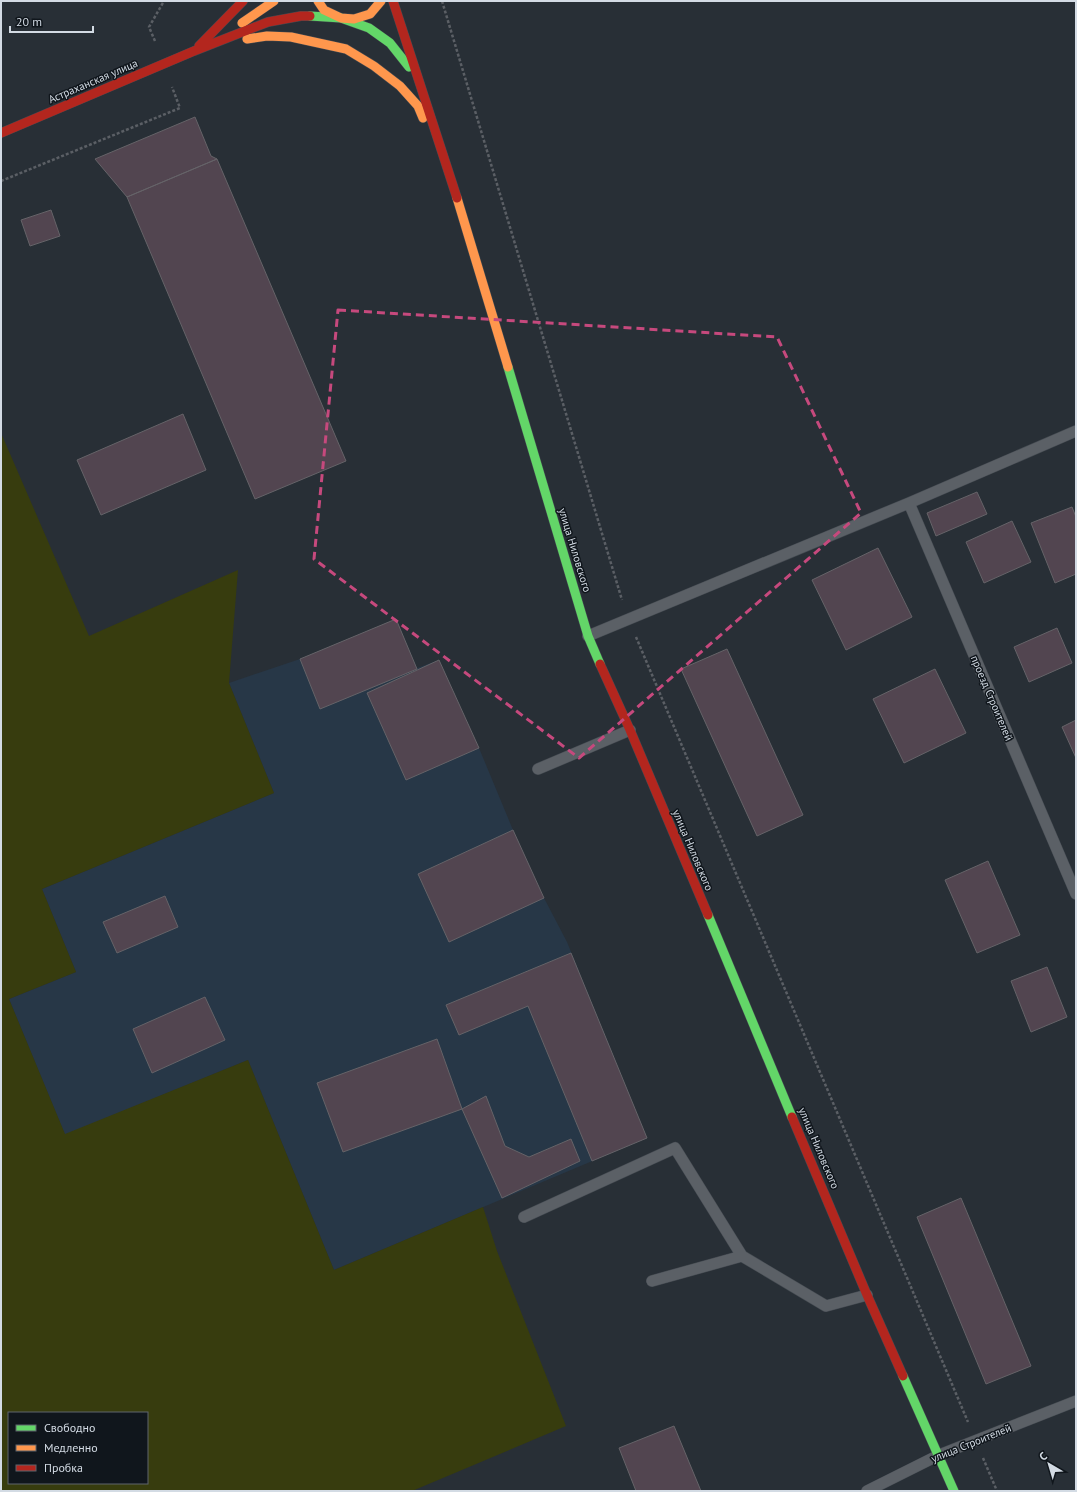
<svg xmlns="http://www.w3.org/2000/svg" width="1077" height="1492" viewBox="0 0 1077 1492" font-family="'PT Sans',sans-serif">
  <style>
    .built { fill: #273747 }
    .green { fill: #373c0e; fill-rule: evenodd }
    .building { fill: #524550; stroke: #656368 }
    .lines { fill: none; stroke-linecap: round; stroke-linejoin: round }
    .lane-casing { stroke: #444a51; stroke-width: 12 }
    .fast-casing { stroke: #444a51; stroke-width: 10 }
    .slow-casing { stroke: #444a51; stroke-width: 10 }
    .jam-casing { stroke: #444a51; stroke-width: 10 }
    .path { stroke: #5b5f65; stroke-width: 2.5; stroke-dasharray: 3 2; stroke-linecap: butt }
    .lane { stroke: #5b6066; stroke-width: 11 }
    .fast { stroke: #63d668; stroke-width: 9 }
    .slow { stroke: #ff974d; stroke-width: 9 }
    .jam { stroke: #b3261e; stroke-width: 9 }
    .marked { fill: none; stroke: #c6497d; stroke-width: 3; stroke-dasharray: 8 5; stroke-linejoin: round }
    .labels { text-anchor: middle; dominant-baseline: central; stroke-width: 3; stroke-linejoin: round; paint-order: stroke }
    .street-label { font-size: 11px; fill: #d3dbe4; stroke: #10161c }
  </style>
  <rect width="100%" height="100%" fill="#282f36"/>
  <path class="built" d="M396,619L417,668L439,660L479,748L513,830L544,898L567,942L647,1138L334,1270L248,1060L65,1135L9,999L76,972L42,889L274,793L229,683L300,659Z"/>
  <path class="green" d="M1,433L89,636L238,570L229,683L274,793L42,889L76,972L9,999L65,1134L248,1060L334,1270L483,1207L497,1251L566,1426L412,1491H1ZM9,1413H147V1483H9Z"/>
  <path class="building" d="M195,117L211,156L217,159L127,197L95,159Z
    M217,159L346,461L255,499L127,197Z
    M51,210L60,236L30,246L21,220Z
    M183,414L206,470L101,515L77,460Z
    M977,492L987,514L936,536L927,513Z
    M1072,507L1076,517V574L1055,583L1031,523Z
    M1012,521L1031,562L984,583L966,542Z
    M878,548L912,617L846,650L812,580Z
    M396,619L417,669L320,709L300,659Z
    M1057,628L1072,663L1029,682L1014,647Z
    M727,649L803,815L757,836L681,669Z
    M439,660L479,748L406,780L367,693Z
    M935,669L966,733L904,763L873,699Z
    M1076,720V758L1062,727Z
    M513,830L544,898L449,942L418,874Z
    M988,861L1020,935L977,953L945,880Z
    M165,896L178,927L117,953L103,922Z
    M571,953L647,1138L592,1161L528,1006L459,1035L446,1005Z
    M1047,967L1067,1017L1031,1032L1011,981Z
    M205,997L225,1040L152,1073L133,1029Z
    M437,1039L462,1109L343,1152L317,1083Z
    M486,1096L505,1146L529,1157L571,1139L580,1161L502,1198L462,1109Z
    M961,1198L1031,1366L986,1384L917,1217Z
    M674,1426L701,1491H636L619,1448Z"/>
  <g class="lines">
    <g class="lane-casing">
      <path id="lane" d="M909,503L1076,894
        M588,636L909,503L1076,431
        M538,769L630,730
        M524,1217L675,1148L742,1256L826,1306L867,1295
        M652,1281L742,1256
        M867,1491L939,1455L1076,1401"/>
    </g>
    <g class="fast-casing">
      <path id="fast" d="M310,16L341,18L369,28L390,43L409,67
        M508,367L588,636L600,664
        M708,915L792,1117
        M903,1376L954,1491"/>
    </g>
    <g class="slow-casing">
      <path id="slow" d="M318,1L324,10L341,18L354,19L370,14L381,1
        M242,23L274,1
        M247,39L267,36L291,37L346,49L374,66L400,86L418,106L423,118
        M457,198L508,367"/>
    </g>
    <g class="jam-casing">
      <path id="jam" d="M393,1L457,198
        M199,46L243,1
        M1,133L194,51L268,22L301,16H310
        M600,664L630,730L708,915
        M792,1117L867,1295L903,1376"/>
    </g>
    <path class="path" d="M442,1L622,600
      M155,41L149,27L164,1
      M1,181L180,108L172,87
      M636,637L968,1422
      M983,1458L997,1491"/>
    <use href="#lane" class="lane"/>
    <use href="#fast" class="fast"/>
    <use href="#slow" class="slow"/>
    <use href="#jam" class="jam"/>
  </g>
  <path class="marked" d="M338,310L777,337L861,513L579,758L314,559Z"/>
  <g class="labels">
    <g class="street-label">
      <text transform="translate(93 81) rotate(-23)">Астраханская улица</text>
      <text transform="translate(575 550) rotate(73)">улица Ниловского</text>
      <text transform="translate(992 698) rotate(67)">проезд Строителей</text>
      <text transform="translate(693 850) rotate(67)">улица Ниловского</text>
      <text transform="translate(819 1148) rotate(67)">улица Ниловского</text>
      <text transform="translate(971 1443) rotate(-22)">улица Строителей</text>
    </g>
  </g>
  <rect width="1077" height="1492" fill="none" stroke="#d3dbe4" stroke-width="4"/>
  <rect x="8" y="1412" width="140" height="72" fill="#10161c" stroke="#5e656c"/>
  <rect x="16" y="1425" width="20" height="6" fill="#63d668" stroke="#5e656c"/>
  <text x="44" y="1432" font-size="12" fill="#d3dbe4">Свободно</text>
  <rect x="16" y="1445" width="20" height="6" fill="#ff974d" stroke="#5e656c"/>
  <text x="44" y="1452" font-size="12" fill="#d3dbe4">Медленно</text>
  <rect x="16" y="1465" width="20" height="6" fill="#b3261e" stroke="#5e656c"/>
  <text x="44" y="1472" font-size="12" fill="#d3dbe4">Пробка</text>
  <g transform="translate(1049 1464) rotate(322)" stroke="#10161c" stroke-width="3" paint-order="stroke">
  <path d="M0-3L7 15L0 10L-7 15Z" fill="#d3dbe4"/>
  <text y="-6" font-size="11" font-weight="bold" text-anchor="middle" fill="#d3dbe4">С</text>
  </g>
  <path d="M10 26v6h83v-6" fill="none" stroke="#d3dbe4" stroke-width="2"/>
  <text x="16" y="26" font-size="12" fill="#d3dbe4" stroke="#10161c" stroke-width="3" paint-order="stroke">20 m</text>
</svg>
